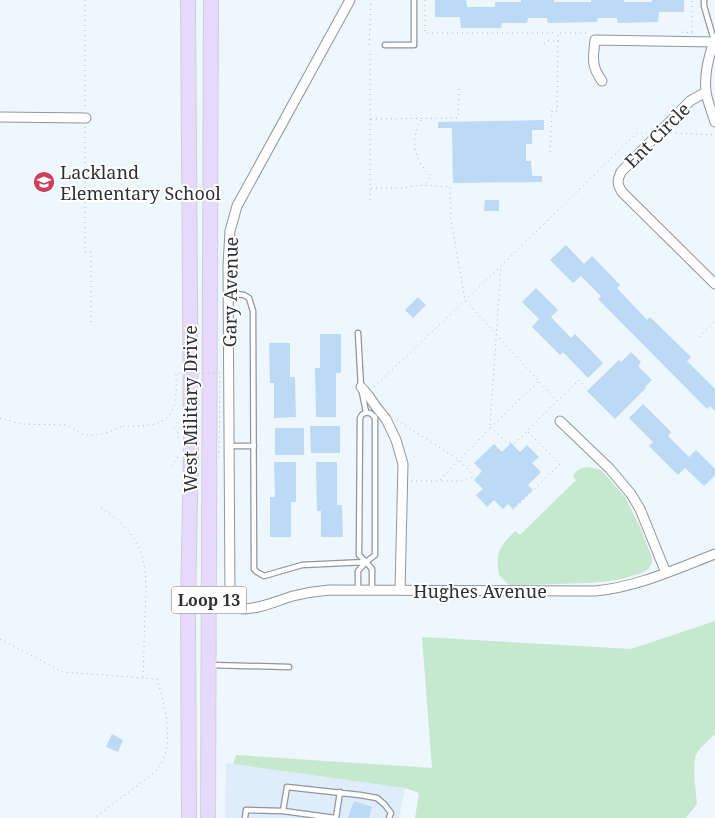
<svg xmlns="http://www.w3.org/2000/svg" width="715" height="818" viewBox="0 0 715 818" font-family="'Noto Serif',serif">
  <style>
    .built { fill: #dfedfb }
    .green { fill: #c6e8ce }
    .building { fill: #bcd9f6 }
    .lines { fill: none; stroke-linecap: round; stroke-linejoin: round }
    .lane-casing { stroke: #8f969d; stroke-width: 7 }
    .street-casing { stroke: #8f969d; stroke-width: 11 }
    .primary-casing { stroke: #d1d1d2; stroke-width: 16 }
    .path { stroke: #b0b7bd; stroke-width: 1; stroke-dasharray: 1 4; stroke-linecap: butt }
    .lane { stroke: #fff; stroke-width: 4.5 }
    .street { stroke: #fff; stroke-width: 9 }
    .primary { stroke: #e5dafc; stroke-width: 14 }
    .path-bridge { stroke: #b0b7bd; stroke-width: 1; stroke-dasharray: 1 4; stroke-linecap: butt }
    .labels { text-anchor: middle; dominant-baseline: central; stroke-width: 4; stroke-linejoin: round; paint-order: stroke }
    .shield { fill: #fff; stroke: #6c6e70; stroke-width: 1 }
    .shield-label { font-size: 16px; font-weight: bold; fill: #2d3033 }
    .street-label { font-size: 18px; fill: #2d3033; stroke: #fff }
    .poi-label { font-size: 18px; fill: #2d3033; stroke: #fff; text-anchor: start }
  </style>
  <rect width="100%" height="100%" fill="#eef6fe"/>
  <path class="built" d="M226,763L405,788L399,818H225Z"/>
  <path class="green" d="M589,467L601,470L625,497L640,527L652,558V562L649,569C623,584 584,583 555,584C540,584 524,586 509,585L499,575C495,551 500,547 515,531L520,535L576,480L573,476C576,470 582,467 589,467Z
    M715,621V734C710,739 698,749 696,755C692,766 696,792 697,804L686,818H415L419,793L405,788L233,764L236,755L432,768L422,637L631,649Z"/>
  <path class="building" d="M435,0H466L467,7H495V2H521V0H554V2H591V0H624V2H652V0H684V12H659L658,22L618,23L617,18H598L597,22L548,23L547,18H528L527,23H502L501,28H461L460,17H435Z
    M544,120V130H532V144H526V161H531L532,176H542V182L453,183L452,128H438V122Z
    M485,200H499V211H484Z
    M566,245L584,264L592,256L620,285L617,288L647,320L650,317L691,357L687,361L715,389V411L710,406L707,409L598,299L601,296L581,276L573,283L550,260Z
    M536,288L558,310L551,317L571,338L575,334L603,363L588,378L563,352L560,355L532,327L539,319L522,302Z
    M418,297L426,305L413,318L405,310Z
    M320,334H341V373H336V417H316L315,368H320Z
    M269,343H290V377H295L296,417L274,418V383H270Z
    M631,352L641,362L638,366L652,380L645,387L646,388L615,419L587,391L619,360L621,362Z
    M643,404L671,432L668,436L689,457L696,450L715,469V475L704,486L685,468L678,475L649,446L653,442L629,418Z
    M310,426H340V453H311Z
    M275,428H304V455H275Z
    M511,443L520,452L527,445L539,457L532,463L541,472L528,485L533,490L513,509L508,504L503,509L494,500L487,507L476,495L483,489L474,480L482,471L474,463L494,444L502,452Z
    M274,462H296V502H291V537H270V497H275Z
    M316,462H337V505H342L343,537H321V511H317Z
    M112,734L123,740L118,752L106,747Z
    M354,801L372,807L369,818H348Z"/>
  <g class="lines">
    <g class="lane-casing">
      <path id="lane" d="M704,0V6L714,40
        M385,45H414V0
        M229,293L244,295L249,298L253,311L254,569L257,572L264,576L302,565L366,562L375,555V417L370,413C365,412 362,413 360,418L359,555L366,562
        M358,333L361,387L366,412
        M229,446H254
        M358,589V571L366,562L372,569V590
        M210,665L289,667
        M283,811L335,818
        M245,818L246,810L283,811L287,787L360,795L377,798L385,805L391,813L389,818
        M336,818L340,792"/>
    </g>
    <g class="street-casing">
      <path id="street" d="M350,0L237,206L230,231L228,266L230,596L235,605L242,609C260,609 276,601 293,596C305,593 317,591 329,590L595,591C637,587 676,569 715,554
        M715,39C709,55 704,74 706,91C707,101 712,112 715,122
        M602,81C591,66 593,58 595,40L714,42
        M706,92L690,101L621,172C617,181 617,184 622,192L715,284
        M0,117L86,118
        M361,387L368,395L377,408L386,419L396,440L403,464L400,590
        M560,421L610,469L631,494L640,509L666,573"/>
    </g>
    <g class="primary-casing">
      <path id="primary" d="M188,0L191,446L188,607L189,818
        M208,818L211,0"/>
    </g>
    <path class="path" d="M85,0V108
      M425,0V33H557
      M682,32L693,33
      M692,32V0
      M558,41V33H590
      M544,44L548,41H558L557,111H552L550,154
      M369,45L371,0
      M370,54V188H401L423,185L450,187L451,220L465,300L557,401L579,380L589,390
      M371,119L458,118L459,87
      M421,120C410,139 413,161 431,175L425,185
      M85,127V252H91V325
      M671,133L715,135
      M370,200V188
      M699,337L715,321
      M538,382L491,427L507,443H515L556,402
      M374,387L501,266L637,133H647
      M0,418L20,424L66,425C72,427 75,431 80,433C93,439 110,432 123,426
      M397,420L459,460L475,477L459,481H439
      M174,428L178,433V439
      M172,466L177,460L178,454
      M411,481H439L491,427L490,424L501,267
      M101,508C117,518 133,532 140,550C148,571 146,594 145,616C144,636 144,657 143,678
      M513,510L560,464L528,432
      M0,639L63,672L157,679C164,702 175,744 160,765C154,775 143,781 134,788C121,798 108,808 94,818"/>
    <use href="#lane" class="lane"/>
    <use href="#street" class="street"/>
    <use href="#primary" class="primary"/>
    <path class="path-bridge" d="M123,426C144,426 170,429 175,401C177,392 176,382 176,373H220L219,457"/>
  </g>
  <defs>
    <g id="school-disc" transform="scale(1.125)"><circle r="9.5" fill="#cd3d5d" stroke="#fff"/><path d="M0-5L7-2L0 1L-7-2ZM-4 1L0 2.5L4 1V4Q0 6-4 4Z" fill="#fff"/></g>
  </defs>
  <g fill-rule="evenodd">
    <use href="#school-disc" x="44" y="182"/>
  </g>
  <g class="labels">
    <rect class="shield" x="171.5" y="586.5" width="75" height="27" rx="4"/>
    <g class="shield-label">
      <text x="209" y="600">Loop 13</text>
    </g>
    <g class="street-label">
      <text transform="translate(657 135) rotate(-45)">Ent Circle</text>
      <text transform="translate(230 292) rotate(-89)">Gary Avenue</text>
      <text transform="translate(190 409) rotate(-90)">West Military Drive</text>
      <text x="480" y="591">Hughes Avenue</text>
    </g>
    <g class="poi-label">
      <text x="60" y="172">Lackland<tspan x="60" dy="21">Elementary School</tspan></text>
    </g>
  </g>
</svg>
